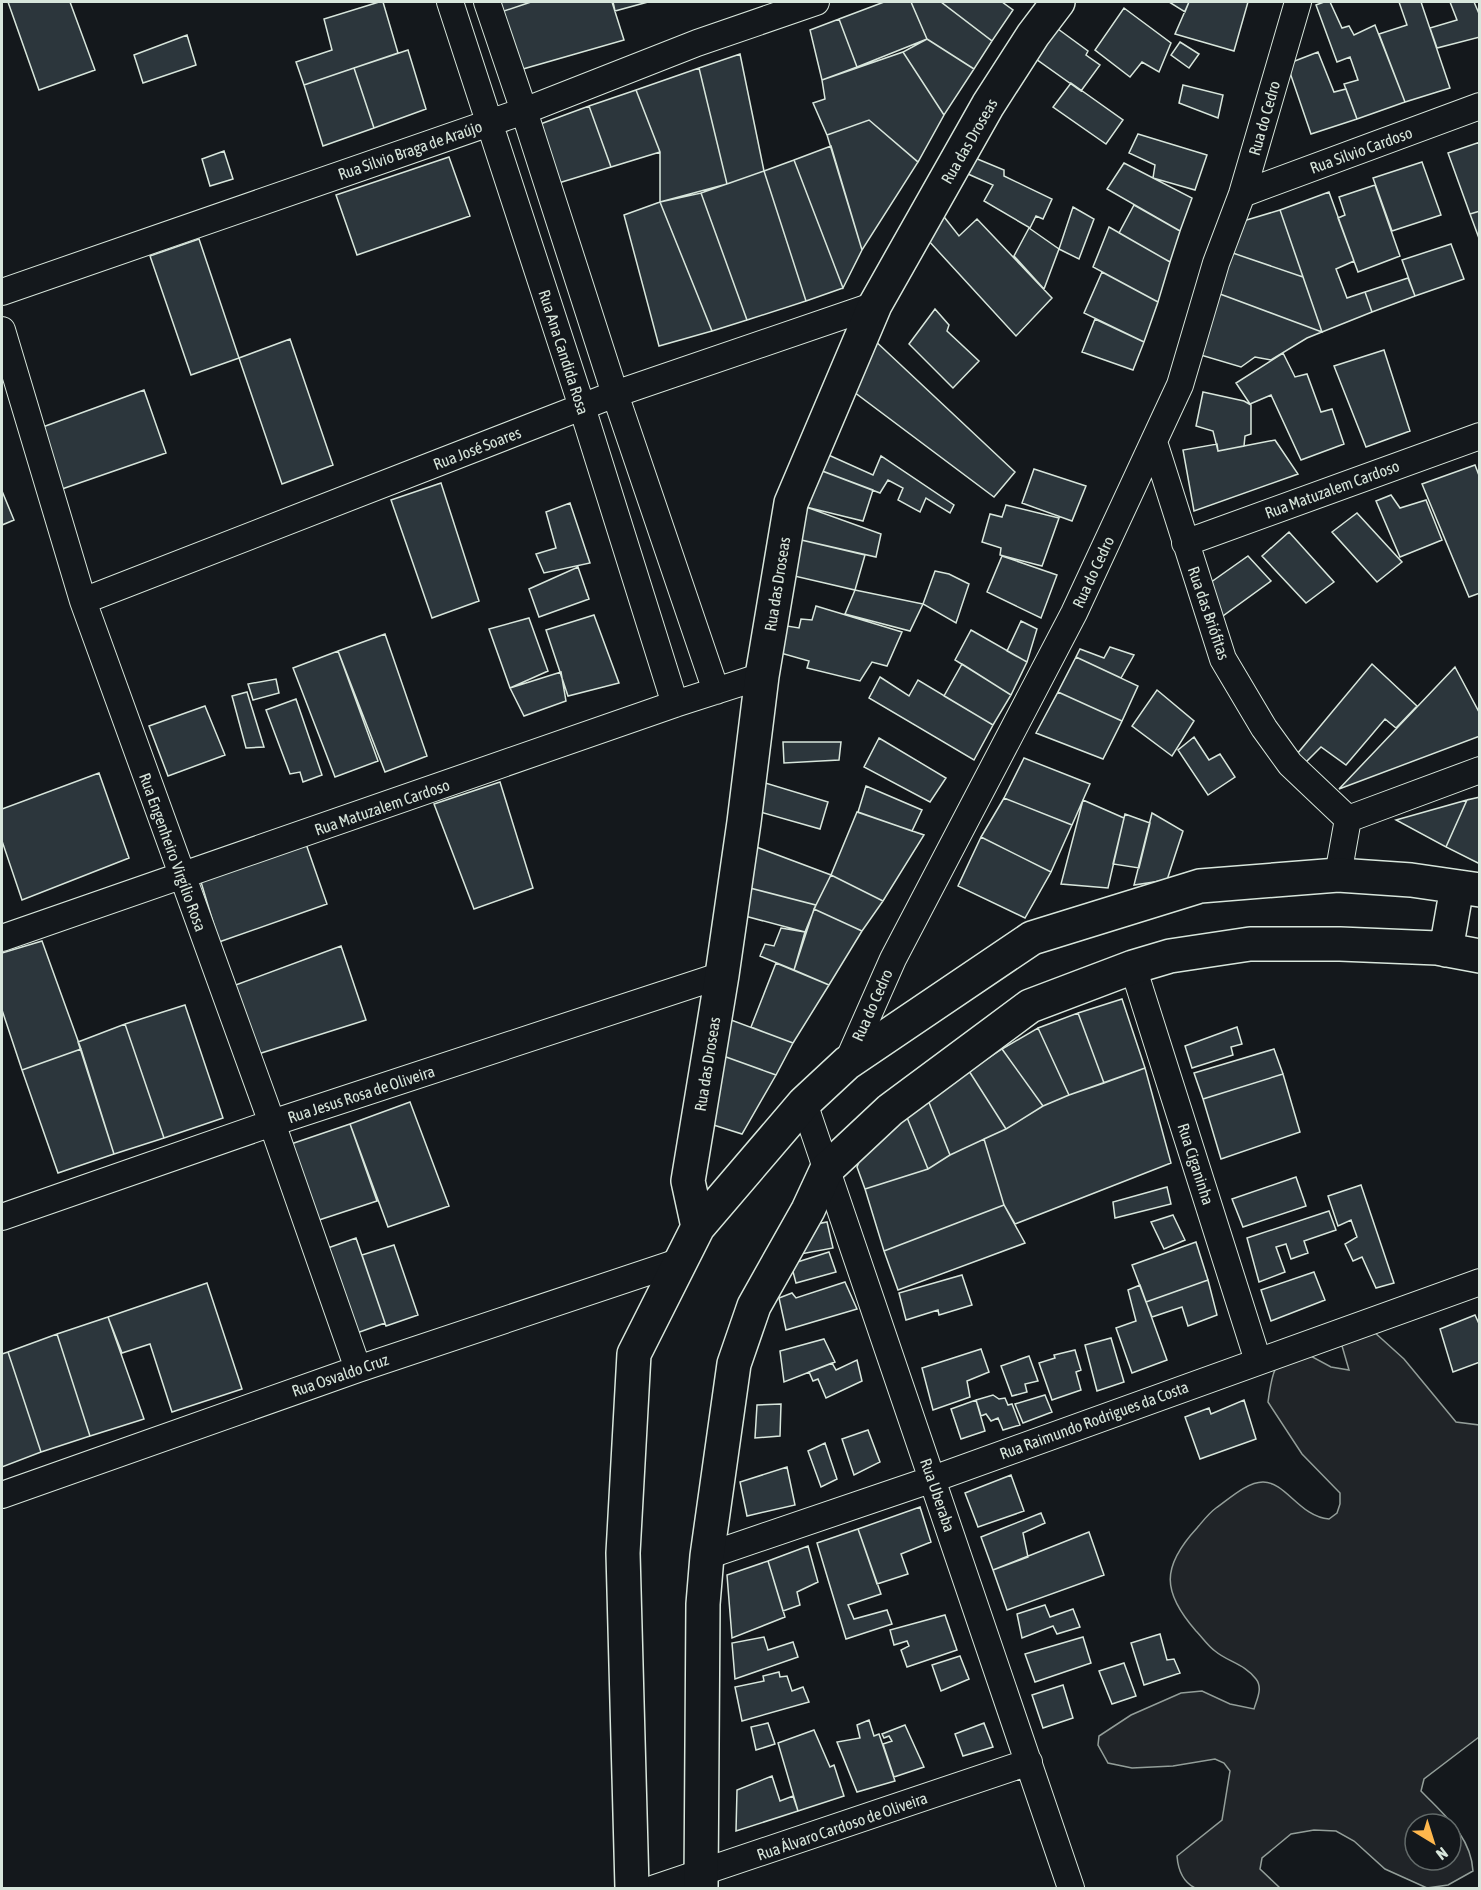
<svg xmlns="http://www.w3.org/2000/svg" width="1481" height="1890" viewBox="0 0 1481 1890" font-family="'Asap Condensed',sans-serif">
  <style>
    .green { fill: #202428; stroke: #939e99; stroke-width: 1.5; fill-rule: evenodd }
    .building { fill: #2c363c; stroke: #d8e6dc; stroke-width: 1.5 }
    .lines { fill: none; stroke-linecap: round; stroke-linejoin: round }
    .street-casing { stroke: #d8e6dc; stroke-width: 28 }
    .secondary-casing { stroke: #d8e6dc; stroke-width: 36 }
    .street { stroke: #14181c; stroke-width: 26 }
    .secondary { stroke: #14181c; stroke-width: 33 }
    .labels { text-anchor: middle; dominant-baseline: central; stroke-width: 4.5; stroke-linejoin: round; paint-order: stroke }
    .street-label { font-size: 16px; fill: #d8e6dc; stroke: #14181c }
  </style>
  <rect width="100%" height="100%" fill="#14181c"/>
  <path class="green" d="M1373,1331L1404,1359L1456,1422L1479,1425V1737L1424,1779L1421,1791C1444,1815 1471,1836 1473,1871L1448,1885L1427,1888L1385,1869L1354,1841L1336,1831L1314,1830L1291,1834L1262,1858L1260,1869L1280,1888H1195C1183,1882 1178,1869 1177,1856L1222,1820L1230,1771L1224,1763L1215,1759L1173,1766L1132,1768L1108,1763L1098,1745L1099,1736L1131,1715L1181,1693L1202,1691L1230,1704L1254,1709C1257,1699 1263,1688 1256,1679C1245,1664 1228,1662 1215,1651C1208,1646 1202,1637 1196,1631C1162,1592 1161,1567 1197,1528C1203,1521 1209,1513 1216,1508C1229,1499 1247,1482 1263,1482C1286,1482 1300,1517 1329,1519L1337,1513L1340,1504V1493L1302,1454L1268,1402C1272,1375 1272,1364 1296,1348L1331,1367L1349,1370L1338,1332ZM1415,1824H1451V1860H1415Z"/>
  <path class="building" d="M8,2H70L95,70L39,90Z
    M379,2H383L398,53L304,85L296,62L332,50L324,19Z
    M491,2H531L495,14Z
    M531,2H612L624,40L516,71L495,14Z
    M613,2H648L615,11Z
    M884,2H911L927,39L857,67L839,19Z
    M911,2H941L992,41L974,69L927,39Z
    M941,2H1002L1013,10L992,41Z
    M1169,2H1189L1185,12Z
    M1189,2H1248L1234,51L1175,34Z
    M1324,2H1330L1342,28L1349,26L1354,35L1375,25L1405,102L1357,119L1344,84L1358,80L1350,57L1337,62L1316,5Z
    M1399,2H1421L1450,88L1405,102L1379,34L1407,25Z
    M1450,2H1474L1480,16V37L1437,48L1430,28L1457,20Z
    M1124,8L1171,43L1159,72L1142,62L1130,77L1095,50Z
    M839,19L857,67L822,80L810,30Z
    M1058,29L1088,51L1086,55L1100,65L1081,91L1036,59Z
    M187,35L196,65L143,83L134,55Z
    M927,39L974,69L944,115L903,52Z
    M1180,42L1199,54L1189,68L1171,55Z
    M408,50L426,109L374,128L354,68Z
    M903,52L944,115L918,162L869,120L827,135L813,103L825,99L822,80Z
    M1318,52L1334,92L1346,89L1357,119L1311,134L1287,64Z
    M740,54L764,171L727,184L699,68Z
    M354,68L374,128L323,146L304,85Z
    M699,68L727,184L660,202V152L636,90Z
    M1071,83L1123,120L1106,144L1053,107Z
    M1183,85L1223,95L1218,118L1179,103Z
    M636,90L660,152L611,167L589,106Z
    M589,106L611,167L552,185L535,126Z
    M869,120L918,162L862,250L827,135Z
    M1138,134L1207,155L1195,190L1153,178L1155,165L1129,153Z
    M1480,142V211L1470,214L1448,153Z
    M831,146L862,250L843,288L794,160Z
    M224,151L233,179L210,186L202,159Z
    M449,157L470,216L357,255L336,195Z
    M975,158L1004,170V176L1052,199L1043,219L1036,216L1030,228L984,201L993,185L968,174Z
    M794,160L843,288L806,301L764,171Z
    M1422,162L1441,215L1392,231L1373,178Z
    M1124,163L1192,198L1180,231L1107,189Z
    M764,171L806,301L747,320L701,193Z
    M1375,185L1400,256L1358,272L1338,218L1345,215L1339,197Z
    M1329,192L1354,261L1336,269L1347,298L1365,292L1372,312L1322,332L1280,210Z
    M701,193L747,320L712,331L660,202Z
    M660,202L712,331L659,346L624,215Z
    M1134,205L1180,231L1170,262L1119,233Z
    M1073,207L1094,219L1079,259L1059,249Z
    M1280,210L1303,277L1224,250L1233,224Z
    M1480,211V241L1470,214Z
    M941,213L959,236L977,219L1052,298L1016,336L927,239Z
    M1109,227L1170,262L1158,302L1093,267Z
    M1029,228L1059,249L1044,289L1014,256Z
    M199,239L239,358L191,375L150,256Z
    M1451,244L1464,279L1415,296L1402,260Z
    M1224,250L1303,277L1322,332L1212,291Z
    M1102,272L1158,302L1144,342L1084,313Z
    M1408,278L1415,296L1372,312L1365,292Z
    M1212,291L1322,332L1307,338L1271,360L1255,357L1241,367L1194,353Z
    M935,309L949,325L947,331L979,361L953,388L909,344Z
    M1095,319L1144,342L1133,370L1082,352Z
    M871,337L1015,472L994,497L850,389Z
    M290,339L333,465L282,484L239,358Z
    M1384,350L1410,431L1366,447L1334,366Z
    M1283,353L1295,377L1307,374L1321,412L1332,409L1344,444L1301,460L1271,395L1250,404L1236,383Z
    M144,390L166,453L62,489L40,428Z
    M1203,392L1244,401L1251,405V434L1245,436L1244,446L1218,451L1213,431L1196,426Z
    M1275,440L1298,474L1194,511L1183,450L1217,444L1218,451Z
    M824,453L873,475L881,456L954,505L950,513L926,498L920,512L898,500L903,488L888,480L880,493L817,469Z
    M1475,465L1480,478V593L1469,597L1422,484Z
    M817,469L873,490L863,521L806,507Z
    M1034,469L1086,486L1072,521L1022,503Z
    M441,483L479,601L432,618L391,500Z
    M2,491L14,520L2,525Z
    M1391,495L1400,508L1426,500L1442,540L1400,557L1376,501Z
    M570,503L590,563L544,573L536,554L556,548L546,512Z
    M1006,505L1059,518L1042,566L1000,555L1001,548L982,542L990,514L1002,517Z
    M806,507L881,534L876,557L797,539Z
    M1357,513L1402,562L1377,582L1332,532Z
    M1289,532L1334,582L1306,603L1262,556Z
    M797,539L865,555L855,590L790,575Z
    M1002,556L1057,575L1041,618L987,592Z
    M1248,556L1271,581L1220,618L1207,585Z
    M578,567L589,599L539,617L529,589Z
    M935,571L949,574L969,584L956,623L923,604Z
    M855,590L923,604L910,631L845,614Z
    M816,606L902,632L887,666L872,662L860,681L807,668L809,661L777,652L781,625L799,628L801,619L812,620Z
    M594,615L619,683L568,696L546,630Z
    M529,618L548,671L510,688L489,629Z
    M1021,621L1037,629L1027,662L1007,651Z
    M971,630L1027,662L1011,695L955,660Z
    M385,634L427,756L385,772L338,651Z
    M1110,647L1134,655L1121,678L1076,657L1080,649L1104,658Z
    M338,651L378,761L335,777L293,668Z
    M1076,657L1138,686L1122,721L1058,692Z
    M962,664L1011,695L993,725L944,696Z
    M1372,664L1417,706L1396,728L1385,719L1346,765L1321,747L1306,762L1297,754Z
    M1455,667L1480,714V736L1339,789Z
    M561,672L566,701L524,716L510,688Z
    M880,677L909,696L918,680L993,725L974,760L869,698Z
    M276,679L279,693L253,700L248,684Z
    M1157,690L1194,721L1172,756L1132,726Z
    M247,692L264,747L246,748L232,696Z
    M1058,692L1122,721L1103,759L1036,733Z
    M296,699L322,775L303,782L300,772L290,774L266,710Z
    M205,706L225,755L168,776L149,726Z
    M1194,737L1209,760L1220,754L1235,777L1208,795L1178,750Z
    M879,738L946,778L930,802L864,767Z
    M783,742H841L839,760L784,763Z
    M1024,758L1090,784L1072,825L1004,798Z
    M99,773L129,858L22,900L2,841V809Z
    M500,782L533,888L474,909L434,804Z
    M762,782L828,802L820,829L757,811Z
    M866,786L922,810L912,831L858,812Z
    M1480,797V864L1446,847L1467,800Z
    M1004,798L1072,825L1051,872L981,837Z
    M1083,800L1124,818L1108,888L1061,884Z
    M1467,800L1446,847L1396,820Z
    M857,812L924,835L883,901L831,875Z
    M1152,813L1183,831L1167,880L1134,885Z
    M1125,814L1150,823L1139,868L1113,864Z
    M981,837L1051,872L1025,918L958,886Z
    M306,844L327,904L219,942L201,882Z
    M751,845L831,875L816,905L746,887Z
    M831,875L883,901L862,931L814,909Z
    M746,887L816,905L805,932L741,915Z
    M814,909L862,931L829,985L794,970Z
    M781,928L805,932L794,970L760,956L765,944L774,946Z
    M42,941L81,1049L22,1070L2,1010V953Z
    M341,946L366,1020L255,1055L233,986Z
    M776,963L829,985L793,1043L751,1027Z
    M1122,999L1145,1068L1104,1083L1078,1013Z
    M185,1005L223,1118L164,1138L125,1024Z
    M1078,1013L1104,1083L1069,1095L1038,1028Z
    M723,1017L793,1043L776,1075L715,1053Z
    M125,1024L164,1138L114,1154L78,1042Z
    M1237,1027L1242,1044L1231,1047L1233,1055L1192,1068L1185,1046Z
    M1038,1028L1069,1095L1043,1106L1002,1049Z
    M81,1049L114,1154L58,1173L22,1070Z
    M1002,1049L1043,1106L1006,1129L969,1071Z
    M1274,1049L1283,1074L1203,1099L1194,1073Z
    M715,1053L776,1075L742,1134L704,1122Z
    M1145,1068L1171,1163L1015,1224L1004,1205L984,1139L1006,1129L1043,1106L1069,1095Z
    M969,1071L1006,1129L950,1155L928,1100Z
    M1283,1074L1300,1132L1221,1159L1203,1099Z
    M928,1100L950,1155L928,1169L906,1115Z
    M410,1102L449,1206L388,1227L350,1124Z
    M906,1115L928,1169L865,1189L857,1167L862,1154Z
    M350,1124L377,1201L316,1221L291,1144Z
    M984,1139L1004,1205L884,1251L865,1189L928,1169L950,1155Z
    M1296,1177L1306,1206L1243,1227L1232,1199Z
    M1361,1185L1394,1283L1376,1288L1362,1257L1353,1261L1345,1244L1357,1237L1351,1220L1338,1226L1328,1196Z
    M1167,1187L1171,1204L1115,1218L1113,1202Z
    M1004,1205L1025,1243L898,1290L884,1251Z
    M1329,1211L1336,1230L1304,1241L1308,1253L1291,1259L1286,1244L1276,1247L1285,1272L1259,1282L1247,1238Z
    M1173,1215L1185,1240L1164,1249L1151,1222Z
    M827,1222L833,1248L790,1256L807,1226Z
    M356,1238L385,1323L354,1334L325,1249Z
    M1196,1242L1208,1280L1146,1302L1132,1265Z
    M394,1245L418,1315L386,1326L362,1255Z
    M829,1252L836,1272L796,1283L791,1264Z
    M1314,1272L1325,1300L1271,1321L1261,1290Z
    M962,1275L972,1305L939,1315L938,1310L906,1320L899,1293Z
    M1208,1280L1217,1315L1188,1326L1182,1307L1152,1317L1146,1302Z
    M845,1282L857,1309L786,1330L779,1298L792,1293L796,1298Z
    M207,1283L242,1389L172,1412L150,1344L122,1353L108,1317Z
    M1140,1285L1167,1360L1132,1373L1116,1328L1136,1321L1128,1290Z
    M1475,1315L1480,1326V1362L1453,1372L1440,1329Z
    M108,1317L144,1419L90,1436L57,1334Z
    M57,1334L90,1436L41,1452L8,1352Z
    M1111,1338L1124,1382L1097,1391L1085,1345Z
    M824,1339L835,1362L784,1382L780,1351Z
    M981,1349L989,1372L967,1381L970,1397L933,1410L922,1368Z
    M1075,1350L1081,1370L1076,1372L1081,1390L1052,1400L1039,1363L1055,1358L1054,1355Z
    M8,1352L41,1452L2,1467V1354Z
    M1029,1356L1038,1381L1025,1384L1027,1392L1012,1396L1001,1366Z
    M857,1360L862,1381L826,1398L818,1379L813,1381L809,1372L832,1363L836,1370Z
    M993,1395L999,1399L1005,1398L1008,1405L1012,1404L1020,1425L1003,1430L998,1418L991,1421L986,1414L981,1416L976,1400Z
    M1045,1395L1052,1412L1023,1423L1015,1404Z
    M976,1400L985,1431L961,1439L951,1409Z
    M1244,1400L1256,1439L1200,1459L1185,1417L1209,1408L1211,1414Z
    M781,1404L780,1436L755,1438L757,1405Z
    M868,1430L880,1462L854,1475L842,1439Z
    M825,1443L837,1479L821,1487L808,1451Z
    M787,1467L795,1505L747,1516L740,1482Z
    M1011,1475L1024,1511L978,1527L965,1493Z
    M920,1507L931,1542L901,1554L908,1574L877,1584L858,1529Z
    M1041,1513L1045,1523L1023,1533L1028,1557L993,1570L981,1537Z
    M858,1529L881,1594L848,1605L854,1619L887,1610L892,1624L846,1639L817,1543Z
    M1089,1532L1104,1575L1007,1610L993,1570Z
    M808,1546L818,1582L797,1592L800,1605L783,1611L768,1561Z
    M768,1561L785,1617L732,1638L727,1575Z
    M1045,1605L1050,1617L1073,1609L1080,1627L1057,1634L1053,1626L1022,1638L1017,1614Z
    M945,1615L957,1650L907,1667L901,1650L909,1646L907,1641L894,1645L890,1630Z
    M1160,1634L1167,1660L1174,1659L1180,1673L1144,1685L1131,1643Z
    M764,1637L768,1650L793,1642L798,1657L735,1679L732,1643Z
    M1083,1637L1091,1663L1035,1682L1025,1654Z
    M960,1656L969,1679L941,1691L932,1665Z
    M1124,1663L1136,1696L1112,1704L1099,1671Z
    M779,1672L780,1677L787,1676L792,1691L803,1687L809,1702L742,1721L735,1687L764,1681L763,1676Z
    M1063,1685L1073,1718L1043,1728L1032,1695Z
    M869,1720L874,1736L879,1734L895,1781L857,1792L837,1742L860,1738L857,1725Z
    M768,1723L775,1744L756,1750L751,1727Z
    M984,1723L993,1747L963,1756L955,1734Z
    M905,1725L924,1767L894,1777L883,1744L892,1741L889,1736L884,1738L882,1734Z
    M814,1730L830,1767L834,1765L844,1796L798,1811L778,1743Z
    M772,1776L780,1801L793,1796L798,1811L736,1831L737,1790Z"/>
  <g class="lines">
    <g class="street-casing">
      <path id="street" d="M450,2L582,407L675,704
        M487,2L524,111L615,394L716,691
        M1242,194L1480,106
        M2,292L524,111L697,43L816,2
        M2,330L83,601L272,1123L358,1369
        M1154,442L1223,659L1264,728L1290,764L1348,819
        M1185,543L1480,436
        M83,601L615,394L875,305
        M1338,875L1348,819L1480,770
        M2,938L675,704L762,676
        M1133,967L1258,1361
        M847,1063L893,959L1074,613L1180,385L1216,263L1242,194L1298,2
        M804,1103L1071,1888
        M2,1217L272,1123L722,975
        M2,1495L358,1369L681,1261
        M707,1556L933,1479L1480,1282
        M655,1888L1029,1762"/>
    </g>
    <g class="secondary-casing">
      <path id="secondary" d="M1446,950L1457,887
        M698,1227L688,1181L722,975L744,822L762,676L791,503L875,305L988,105L1033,35L1058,2
        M632,1888L623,1553L634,1354L698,1227L804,1103L847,1063L1032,938L1200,886L1338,875L1411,880L1480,890
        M701,1888L703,1604L707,1556L734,1364L754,1306L808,1210L827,1169L890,1110L1030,1006L1133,967L1170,956L1250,944H1340L1437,948L1480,956"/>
    </g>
    <use href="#street" class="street"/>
    <use href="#secondary" class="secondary"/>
  </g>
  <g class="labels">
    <g class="street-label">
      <text transform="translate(1264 118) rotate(-74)">Rua do Cedro</text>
      <text transform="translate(969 141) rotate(-60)">Rua das Droseas</text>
      <text transform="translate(410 150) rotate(-19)">Rua Silvio Braga de Araújo</text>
      <text transform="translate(1361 150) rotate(-20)">Rua Silvio Cardoso</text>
      <text transform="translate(564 352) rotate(72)">Rua Ana Candida Rosa</text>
      <text transform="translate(477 448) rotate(-21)">Rua José Soares</text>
      <text transform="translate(1332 489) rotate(-20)">Rua Matuzalem Cardoso</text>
      <text transform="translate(1093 572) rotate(-65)">Rua do Cedro</text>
      <text transform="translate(777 584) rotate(-81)">Rua das Droseas</text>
      <text transform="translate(1209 613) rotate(71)">Rua das Briófitas</text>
      <text transform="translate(382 807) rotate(-19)">Rua Matuzalem Cardoso</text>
      <text transform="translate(173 852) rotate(70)">Rua Engenheiro Virgílio Rosa</text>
      <text transform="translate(872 1005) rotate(-66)">Rua do Cedro</text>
      <text transform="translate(707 1064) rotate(-81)">Rua das Droseas</text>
      <text transform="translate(361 1094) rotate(-18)">Rua Jesus Rosa de Oliveira</text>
      <text transform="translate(1196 1164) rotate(72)">Rua Ciganinha</text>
      <text transform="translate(340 1375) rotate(-19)">Rua Osvaldo Cruz</text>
      <text transform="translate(1094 1420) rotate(-20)">Rua Raimundo Rodrigues da Costa</text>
      <text transform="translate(938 1495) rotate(71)">Rua Uberaba</text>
      <text transform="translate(842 1826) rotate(-19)">Rua Álvaro Cardoso de Oliveira</text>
    </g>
  </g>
  <rect width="1481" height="1890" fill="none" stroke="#d8e6dc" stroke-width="6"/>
  <g transform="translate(1433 1842) rotate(142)"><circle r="28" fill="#14181c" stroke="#626a69" stroke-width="1.5"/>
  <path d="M0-4.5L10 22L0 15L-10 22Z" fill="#ffb74d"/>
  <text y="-9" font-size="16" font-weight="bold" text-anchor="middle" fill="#d8e6dc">N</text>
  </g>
</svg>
